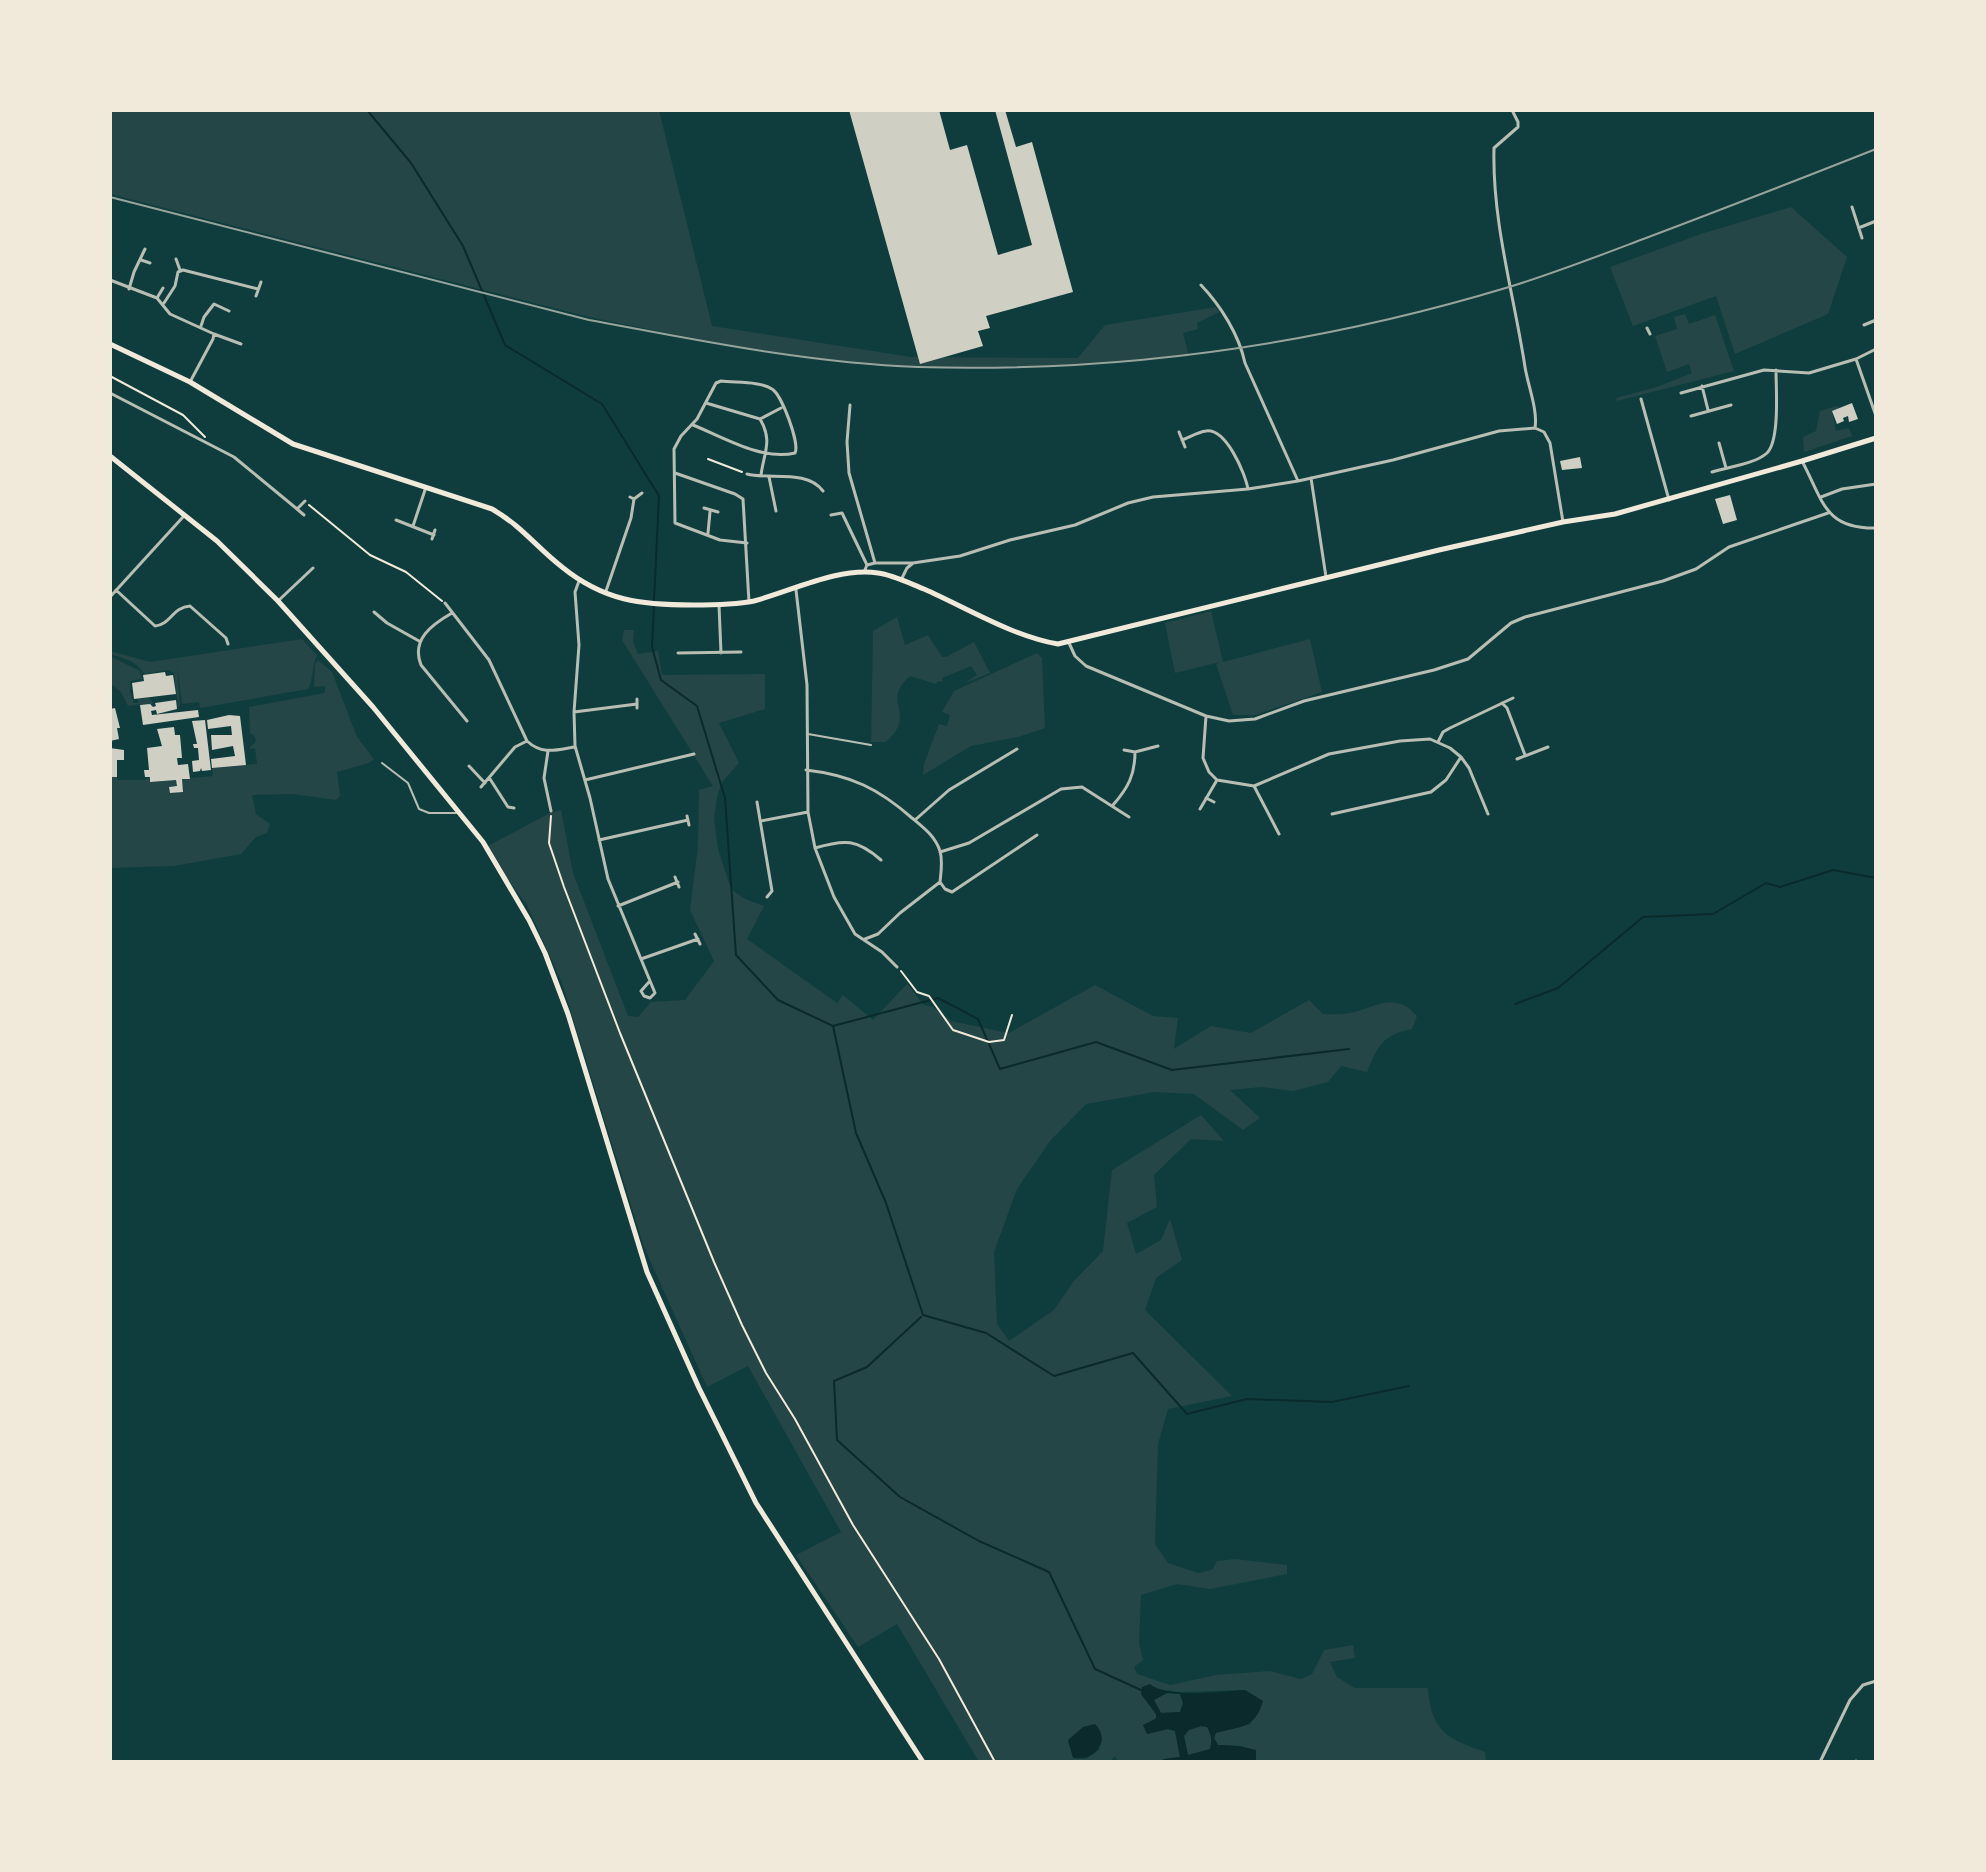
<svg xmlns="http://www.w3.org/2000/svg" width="1986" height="1872" viewBox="0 0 1986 1872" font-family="'Varela Round',sans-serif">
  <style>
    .green { fill: #244646; fill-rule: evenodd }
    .water { fill: #0a2a2b; fill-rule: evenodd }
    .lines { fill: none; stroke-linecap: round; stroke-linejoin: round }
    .stream { stroke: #0a2a2b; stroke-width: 2 }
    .building { fill: #cfcfc3 }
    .path { stroke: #f1e9da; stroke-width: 2 }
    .service { stroke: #b8beb3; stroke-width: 2 }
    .minor { stroke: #b8beb3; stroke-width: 3 }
    .secondary { stroke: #f1e9da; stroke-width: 5 }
    .rail { stroke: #97a49c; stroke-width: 2 }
  </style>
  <rect width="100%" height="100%" fill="#0f3d3e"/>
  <path class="green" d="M110,110H659L712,326L911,357L1078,358L1105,325L1216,307L1219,312L1197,323L1198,329L1183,333L1189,356C1080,365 970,374 861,363C768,354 675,335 585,316L110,194Z
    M1791,207L1847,257L1828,314L1735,354L1716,296L1633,326L1610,267L1701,234Z
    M1685,314L1689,324L1715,315L1734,371L1617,401L1616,398L1657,387L1692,373L1689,364L1667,372L1655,336L1677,329L1674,317Z
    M1836,406L1840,408L1832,411L1836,431L1849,428L1852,436L1804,452L1803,437L1816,431L1820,411Z
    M1211,611L1223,662L1310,639L1322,692L1255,715H1233L1216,664L1220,662L1175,673L1165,623Z
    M897,617L905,645L928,635L942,657H946L974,642L990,673L965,683L977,675L971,666L942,678L943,682L938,681L936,684L910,676C879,704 919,712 886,742H871L873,631Z
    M624,630H634L633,642L638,654L658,651L662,675L765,674V709L719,723L739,763L722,782L717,797L714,818L718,849L731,889L745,899L764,906L747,939L837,1003L843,995L873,1020L907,984L924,1005L933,1007L951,1021L1009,1033L1095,985L1153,1016L1178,1018L1174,1049L1211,1026L1251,1033L1309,1000L1323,1014C1331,1014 1341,1015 1350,1013C1376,1008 1394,990 1417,1016L1412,1029C1382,1035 1378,1046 1367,1072L1341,1066L1328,1082L1293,1091L1262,1087L1230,1090L1260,1118L1243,1130L1194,1094L1155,1092L1086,1104L1050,1141L1017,1189L994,1252L997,1324L1009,1341L1054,1310L1073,1282L1103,1251L1112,1170L1201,1115L1224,1141L1191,1139L1154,1175L1157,1207L1127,1223L1136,1254L1161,1240L1170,1219L1182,1260L1156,1278L1145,1310L1232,1396L1168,1409L1158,1444L1155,1544L1168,1563L1198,1573L1212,1570L1217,1561L1235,1559L1287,1565V1574L1210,1589L1177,1584L1141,1595L1139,1643L1143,1660L1134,1667L1137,1674L1170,1685L1216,1675L1270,1671L1301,1679L1312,1674L1324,1650L1353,1645L1355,1658L1330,1662L1337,1677L1355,1688H1428C1431,1732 1448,1739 1485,1752L1486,1762H1244L1256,1760L1240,1746L1218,1745L1214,1738L1215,1733L1251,1724L1245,1690L1181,1692L1157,1689L1141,1694L1156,1714V1718L1144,1725L1148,1734L1168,1729L1175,1731L1180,1757L1164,1759L1160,1762H1118L1115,1756L1109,1762H979L897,1624L858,1647L796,1555L841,1532L748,1366L707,1387L644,1247L562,983L527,905L484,848L550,813L561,810L573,873L628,1016L638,1017L651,1002L685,1000L714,961L690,910L698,846L699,790L713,786L622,640ZM1076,1736L1100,1749L1086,1759L1072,1756L1073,1753L1068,1742Z
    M302,639L317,655C312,666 313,682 308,689L200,708L199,702L182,704L177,664L180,705L178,708L174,673L168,670L144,674C138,661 122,658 110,654V651L150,662Z
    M1037,653L1042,658L1045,728L1018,737L971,746L923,775L924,764L939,724L947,726L950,715L942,712L954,691Z
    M110,656L140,671L142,679L130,681V692L134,703H138V699L149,698L152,701L153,707L143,704L128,706L121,692L110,683Z
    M318,660L332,672L357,737L374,759L369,763L337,772L340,796L336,800L293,794L252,795L256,814L270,824L267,833L256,837L241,854L174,866L110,868V777H117L118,780H145L150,777L151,782L176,780L177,786L169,787L170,793L183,792L182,779L213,776L212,768L257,764L255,748L249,749L256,741L254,735L250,733L249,707L325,693V686L314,687L315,664Z
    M1167,1693L1180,1694L1183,1703L1180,1712L1161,1713L1154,1700Z
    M1201,1726L1207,1727C1211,1735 1213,1740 1210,1749L1188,1756L1184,1736L1188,1730Z"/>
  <path class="water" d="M1150,1684C1169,1699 1221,1691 1245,1690L1263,1701C1255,1729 1241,1726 1216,1733L1214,1738L1218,1745L1240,1746L1256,1750V1760L1160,1762L1164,1759L1180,1757L1175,1731L1168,1729L1147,1734L1143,1725L1156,1719V1714L1141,1694L1142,1687ZM1167,1693L1180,1694L1183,1703L1180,1712L1161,1713L1154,1700ZM1201,1726L1207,1727C1211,1735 1213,1740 1210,1749L1188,1755L1184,1736L1189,1730Z
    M1095,1724C1112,1741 1094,1762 1073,1758L1068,1740L1083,1727Z"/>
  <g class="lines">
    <path class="stream" d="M367,110L411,163L463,246L505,345L602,404L659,496L654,600
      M654,607L652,647L661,680L697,706L725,798L736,955L778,1000L833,1026L938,998L978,1019L1000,1069L1096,1042L1172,1070L1349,1049
      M1515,1004L1558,988L1643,917L1713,914L1766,883L1780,887L1833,870L1876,878
      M833,1026L856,1133L886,1203L923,1315L986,1333L1054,1376L1133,1353L1187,1414L1247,1399L1332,1402L1409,1386
      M921,1317L867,1367L834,1381L837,1440L900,1497L979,1541L1049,1572L1095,1669L1143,1691"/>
  </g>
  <path class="building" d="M849,110H939L950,150L967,145L998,255L1032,245L995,110H1005L1016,147L1032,142L1073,292L986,316L990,328L978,331L983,346L920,364Z
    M1852,403L1858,419L1849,422L1848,416L1843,418L1844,421L1837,424L1832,411Z
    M1580,457L1582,468L1562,470L1560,461Z
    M1730,495L1737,520L1723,524L1715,499Z
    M165,672L166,676L173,675L176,694L134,699L132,683L144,681L143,675Z
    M176,700L177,709L157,714L156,710L151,711L152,715L198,710L199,717L143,725L140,705L150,704L153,707L156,706L155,703Z
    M115,708L120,728H117L119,739L110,741V709Z
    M229,715L240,716L246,765L212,768L211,759L235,756L233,746L212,750L211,735H232L231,726L208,729L207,720Z
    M205,720L211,770L202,771L201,768L200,771L193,772L192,761L199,760L198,748H194L193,744H197L192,721Z
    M174,727L175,735H180L182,758H177L178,765L188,764L190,779H182L183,792L170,793L169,787L177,786L176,780L150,782V777H145L144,770H149L147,748L162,746L157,729Z
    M110,748L124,750V760H117V777H110Z"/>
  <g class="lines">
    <path class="path" d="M110,376L183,415L205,437
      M708,459L742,472
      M309,505L370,555L406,572L442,601
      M551,816L549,843L564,887L620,1033L714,1262L742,1325L766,1373L795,1419L853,1525L939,1659L995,1762
      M901,971L917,992L929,996L953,1030L989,1042L1004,1040L1012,1015"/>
    <path class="service" d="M808,734L871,745
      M382,763L408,783L419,809L429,813H456"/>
    <path class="minor" d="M1512,110L1518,122V127L1494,148C1492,222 1514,295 1525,367C1528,386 1538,410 1535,428
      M1852,207L1862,238
      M1861,227L1876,221
      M176,259L180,270
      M141,260L150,263
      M110,280L157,298L170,314L214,334L213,339L190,382
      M1201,285C1221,306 1239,335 1245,363L1298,481
      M129,289L134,272L145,249
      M256,296L261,282
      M157,298L163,288
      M164,303L175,286L178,272L183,270L258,289
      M1864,325L1876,320
      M201,326L204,317L214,304L229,311
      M1647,328L1650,334
      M214,334L241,344
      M1856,359L1876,416
      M1702,386L1708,410
      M110,393L234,457L297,509L305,501
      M1681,393L1764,370L1809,373L1856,359L1876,349
      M1641,399L1669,500
      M706,403L760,419C773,441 764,452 761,475
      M850,405L847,442L849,473L875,563
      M1691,416L1731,405
      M760,419L781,408
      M693,425C723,437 762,461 795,453C800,444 782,395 772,389C760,381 735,383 721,381L716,383L697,419L681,436L674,449L675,523L720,540L747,543
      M1179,432L1185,447
      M1182,440C1190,437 1198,432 1206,431C1226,428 1245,473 1248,489
      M1719,443L1726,468
      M1802,461C1823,500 1824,529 1876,528
      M1712,472C1728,467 1755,464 1767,453C1780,440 1776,389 1776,370
      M675,473L735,494L743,499L749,602
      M747,474C770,480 807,469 823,491
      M769,477L776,511
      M1311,478L1326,577
      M1821,497L1842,489L1876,484
      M634,499L642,493
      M704,508L718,512
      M297,509L304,515
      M831,515L842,513L867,565
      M396,520L434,535
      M413,526L426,487
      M708,533L710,512
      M432,539L435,530
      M864,572L867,565L875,563H913L960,556L1010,540L1075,525L1128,503L1153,497L1248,489L1298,481L1393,460L1499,431L1535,428L1544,432L1550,443L1563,522
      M901,580L907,568L912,564
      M579,581L575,592L579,645L574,712L575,746L590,798L608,879L655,993L650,998L644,996L641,991L649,982
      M116,590L155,626C170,625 173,607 190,606L226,638L228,644
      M796,590L807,685L808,812L815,848L834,897L855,934L882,952L897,967
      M606,591L631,518L634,499L630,497
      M110,597L183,517
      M278,601L313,568
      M445,603L489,660L527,741C542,755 556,750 574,747
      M719,605L721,653
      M374,612L387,623L419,641
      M452,613C431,625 411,640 421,665L467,721
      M1069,643L1075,656L1086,666L1206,716L1229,721L1255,719L1304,701L1434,670L1468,659L1511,623L1525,617L1663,581L1696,569L1729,547L1828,513
      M678,653L741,652
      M637,699V708
      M1502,703L1507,708L1525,755
      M574,712L637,704
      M1206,716L1203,758L1209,772L1217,780L1254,786L1329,754L1400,741L1430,739L1450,748L1461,757L1469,768L1488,814
      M1438,742L1443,732L1450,728L1513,698
      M1124,750L1135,752L1158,746
      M548,751L544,778L551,811
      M1517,759L1548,747
      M469,766L485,783
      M806,770C851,775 879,789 912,818C924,828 935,836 940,851C943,861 941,872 940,882
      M490,779L508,807L514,808
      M585,780L694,754
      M1254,786L1279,834
      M481,787L515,747L527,741
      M1206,798L1214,802
      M757,802L772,891L767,897
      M1113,805C1128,788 1135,775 1135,752
      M1200,809L1217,780
      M1332,814L1431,792L1446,780L1461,757
      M687,816L689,825
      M915,820L949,790L1017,749
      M761,821L808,812
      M599,840L688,820
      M815,848C845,839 857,839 881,860
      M940,852L969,843L1061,789L1082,787L1129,817
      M675,877L679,887
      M940,882L945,889L952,892L1037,835
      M618,906L678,882
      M695,934L700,944
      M865,939L878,934L900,913L940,882
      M641,959L698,939
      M1820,1762L1850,1700L1863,1685L1876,1681
      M1856,1762V1761"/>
    <path class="secondary" d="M110,344L190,382L293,444L492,509C523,527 535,546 562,567C604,601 641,605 693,605C713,605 734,605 754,601C792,591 838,567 878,573C893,575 909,583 924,589C967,608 1012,636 1058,644L1439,550L1563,522L1615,514L1802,461L1876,438
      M110,456L217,541L278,601L373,707L483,842L529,920L545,953L568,1014L647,1272L699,1388L756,1503L923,1762"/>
    <path class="rail" d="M110,197L589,320C697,340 807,363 918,367C1118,373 1317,345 1509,287C1555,273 1601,255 1646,238C1723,209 1800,179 1876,149"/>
  </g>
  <rect width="1986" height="1872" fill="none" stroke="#f1e9da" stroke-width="224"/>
</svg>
